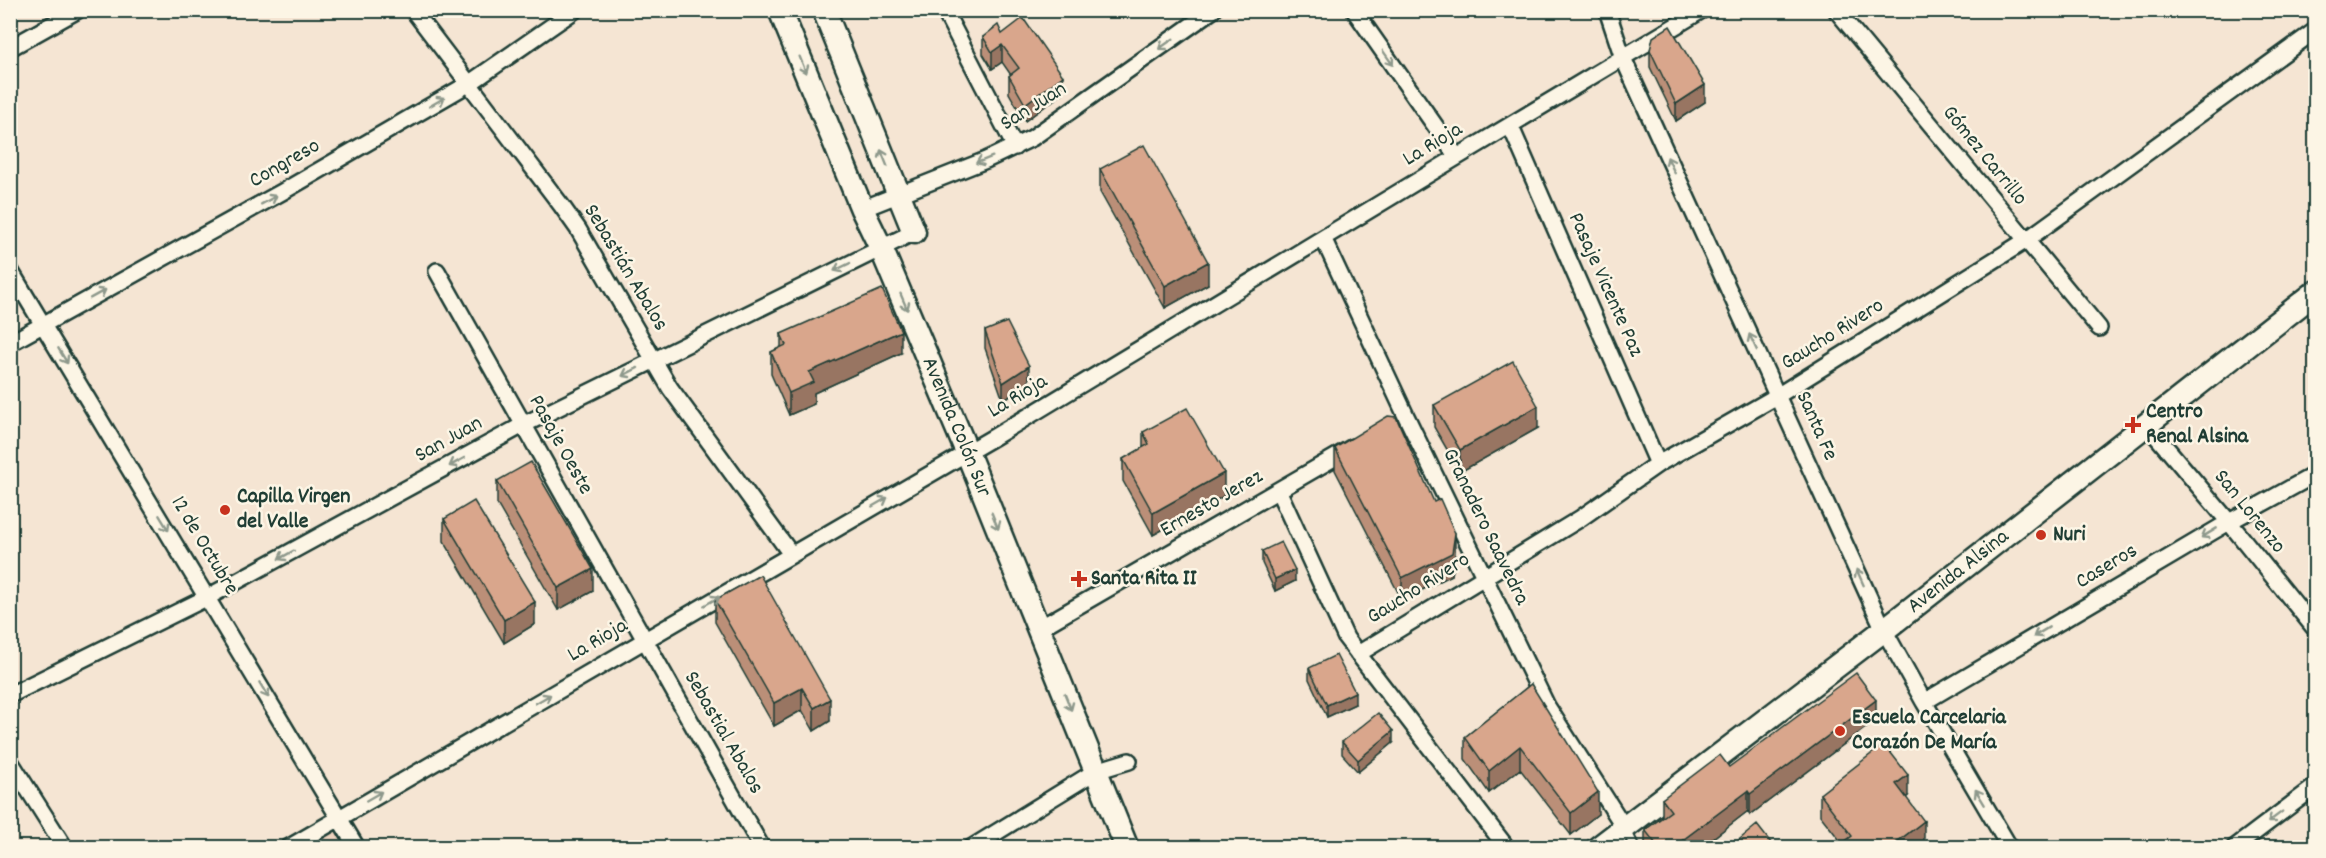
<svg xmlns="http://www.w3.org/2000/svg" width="2326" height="858" viewBox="0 0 2326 858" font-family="Dekko,sans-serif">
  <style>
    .built { fill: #edd2be }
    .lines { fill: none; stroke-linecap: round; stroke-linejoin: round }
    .lane-casing { stroke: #1f3d34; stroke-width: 12 }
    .street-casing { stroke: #1f3d34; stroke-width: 20 }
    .secondary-casing { stroke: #1f3d34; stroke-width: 27 }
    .lane { stroke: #fcf5e5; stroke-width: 8 }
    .street { stroke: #fcf5e5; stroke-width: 15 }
    .secondary { stroke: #fcf5e5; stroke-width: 22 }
    .wall { fill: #bb8f78; stroke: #1f3d34; stroke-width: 1.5 }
    .shaded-wall { fill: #987462; stroke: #1f3d34; stroke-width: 1.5 }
    .building { fill: #d9a68c; stroke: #1f3d34; stroke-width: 1.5 }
    .oneway { stroke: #8e998c }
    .poi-dot { fill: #c8321e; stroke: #fcf5e5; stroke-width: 2 }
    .labels { text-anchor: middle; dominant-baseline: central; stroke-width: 5; stroke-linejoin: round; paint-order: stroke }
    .street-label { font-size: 22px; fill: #1f3d34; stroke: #fcf5e5 }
    .poi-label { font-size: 22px; font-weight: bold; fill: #1f3d34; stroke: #fcf5e5; text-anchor: start }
  </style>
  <rect width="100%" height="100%" fill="#f5e5d3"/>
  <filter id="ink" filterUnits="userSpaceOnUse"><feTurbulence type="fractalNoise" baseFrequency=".0167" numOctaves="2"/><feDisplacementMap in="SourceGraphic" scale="12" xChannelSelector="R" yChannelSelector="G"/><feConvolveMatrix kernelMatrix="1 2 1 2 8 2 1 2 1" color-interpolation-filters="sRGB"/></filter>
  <g filter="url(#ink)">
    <path class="built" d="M339,817L357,848H286Z"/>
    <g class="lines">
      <g class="lane-casing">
        <path id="lane" d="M1627,831L1635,848"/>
      </g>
      <g class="street-casing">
        <path id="street" d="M413,10L561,205L578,229L670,388L791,554
          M944,10L1015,147
          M1354,10L1457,157
          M1607,10L1623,58L1884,630L1924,702L2010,848
          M1836,10L2099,328
          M10,48L78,10
          M1510,125L1658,464
          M862,209L986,160L1032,138L1213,10
          M1323,238L1406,416L1547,706L1624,827
          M10,270L357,848
          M437,271L762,848
          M10,343L282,192L470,83L575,10
          M2147,425L2229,522L2316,630
          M1279,492L1346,638L1507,848
          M1038,629L1353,447
          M1358,654L1581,518L1658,464L1777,396L2025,241L2316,30
          M10,695L208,597L523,425L914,232
          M1924,702L2229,522L2316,474
          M10,761L65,848
          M288,848L994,437L1457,157L1702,10
          M971,848L1096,771L1129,761
          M2234,848L2316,786"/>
      </g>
      <g class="secondary-casing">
        <g id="secondary">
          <path id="s1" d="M780,10L862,209L881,248L967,452L1127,848"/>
          <path d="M824,10L914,232"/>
          <path id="s2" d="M1598,848L1884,630L2316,292"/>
        </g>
      </g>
      <use href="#lane" class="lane"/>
      <use href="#street" class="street"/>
      <use href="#secondary" class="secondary"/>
    </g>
    <path class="wall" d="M1002,34L1063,93L1025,121L1009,93V76L1011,75L1002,62L992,69L983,54V37Z
      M1650,50L1705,102L1676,121L1650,67Z
      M1100,169L1208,284L1165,308L1100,192Z
      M985,331L1029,383L1003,400L985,348Z
      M781,334L901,353L814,393V404L789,415L771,374V352L781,347Z
      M1434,405L1538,428L1460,472L1434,427Z
      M1143,432L1224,496L1153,535L1123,481V459L1143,448Z
      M1335,448L1455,556L1452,575L1402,600L1335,470Z
      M497,481L593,591L558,610L497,504Z
      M444,519L535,624L504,643L444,541Z
      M1262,551L1295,581L1275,591L1262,563Z
      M760,575L830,721L814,731L802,710L774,726L715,622V600Z
      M1309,668L1355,704L1327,717L1309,679Z
      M1531,684L1598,814L1571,835L1520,769L1489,793L1465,759V737Z
      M1876,720L1750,815L1748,811L1700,848H1645V830L1662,817V799L1729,767Z
      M1342,742L1393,743L1358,772L1342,754Z
      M1820,794L1908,796L1906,798L1924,842L1917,848H1836L1842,843L1820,815Z"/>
    <path class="shaded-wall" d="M1002,45V62L992,69V52Z
      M1063,76V93L1025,121V104Z
      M1705,85V102L1676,121V104Z
      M1208,262V284L1165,308V286Z
      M901,331V353L814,393V404L789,415V393L809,372Z
      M1029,366V383L1003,400V383Z
      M1538,406V428L1460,472V450Z
      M1224,473V496L1153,535V513Z
      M1455,533V556L1452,575L1402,600V578Z
      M593,569V591L558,610V588Z
      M1295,570V581L1275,591V579Z
      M535,602V624L504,643V620Z
      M802,688V710L774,726V703Z
      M1355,692V704L1327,717V705Z
      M830,699V721L814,731V708Z
      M1876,700V720L1750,815V794Z
      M1393,731V743L1358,772V760Z
      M1520,746V769L1489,793V771Z
      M1908,775V796L1896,805V784Z
      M1748,791V811L1700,848H1672Z
      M1598,792V814L1571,835V813Z
      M1924,821V842L1917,848H1889Z"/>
    <path class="building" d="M1023,18L1063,76L1025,104L1009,76L1019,68L1002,45L992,52L983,37L998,25L1002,34Z
      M1670,26L1705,85L1676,104L1650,50L1653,37Z
      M1144,145L1208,262L1165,286L1100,169Z
      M882,289L901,331L809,372L814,382L789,393L771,352L786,345L781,334Z
      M1007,322L1029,366L1003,383L985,331Z
      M1513,361L1538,406L1460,450L1434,405Z
      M1187,408L1224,473L1153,513L1123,459L1149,444L1143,432Z
      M1388,416L1396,417L1434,502L1440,499L1455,533L1452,553L1402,578L1335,448Z
      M531,462L593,569L558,588L497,481Z
      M474,501L535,602L504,620L444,519Z
      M1281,542L1295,570L1275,579L1262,551Z
      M760,575L830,699L814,708L802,688L774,703L715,600Z
      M1336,655L1355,692L1327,705L1309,668Z
      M1856,673L1876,700L1750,794L1748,791L1672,848H1659L1645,830L1671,811L1662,799L1720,755L1729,767Z
      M1531,684L1598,792L1571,813L1520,746L1489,771L1465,737Z
      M1378,713L1393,731L1358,760L1342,742Z
      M1884,744L1908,775L1896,784L1924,821L1889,848H1836L1852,836L1820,794Z
      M1757,825L1775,848H1729Z
      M1823,842L1827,848H1816Z"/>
    <defs><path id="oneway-shaft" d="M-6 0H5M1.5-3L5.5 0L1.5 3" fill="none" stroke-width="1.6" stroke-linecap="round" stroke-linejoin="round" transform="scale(1.5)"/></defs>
    <g class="oneway">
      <use href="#oneway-shaft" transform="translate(1166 44) rotate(145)"/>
      <use href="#oneway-shaft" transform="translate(1388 58) rotate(55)"/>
      <use href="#oneway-shaft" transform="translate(803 65) rotate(68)"/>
      <use href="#oneway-shaft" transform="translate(437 102) rotate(-30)"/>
      <use href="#oneway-shaft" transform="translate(884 158) rotate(-112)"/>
      <use href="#oneway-shaft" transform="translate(984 160) rotate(158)"/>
      <use href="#oneway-shaft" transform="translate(1671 165) rotate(-115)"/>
      <use href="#oneway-shaft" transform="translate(269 200) rotate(-29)"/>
      <use href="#oneway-shaft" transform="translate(842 267) rotate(154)"/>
      <use href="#oneway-shaft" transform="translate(98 294) rotate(-29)"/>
      <use href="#oneway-shaft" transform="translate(904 302) rotate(67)"/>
      <use href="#oneway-shaft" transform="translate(1753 342) rotate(-115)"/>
      <use href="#oneway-shaft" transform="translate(63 356) rotate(59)"/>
      <use href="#oneway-shaft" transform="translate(630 372) rotate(153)"/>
      <use href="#oneway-shaft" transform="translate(457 462) rotate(151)"/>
      <use href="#oneway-shaft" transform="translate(880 502) rotate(-30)"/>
      <use href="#oneway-shaft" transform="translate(995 521) rotate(68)"/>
      <use href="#oneway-shaft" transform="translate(164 523) rotate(59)"/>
      <use href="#oneway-shaft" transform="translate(2209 533) rotate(149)"/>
      <use href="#oneway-shaft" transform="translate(286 555) rotate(151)"/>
      <use href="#oneway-shaft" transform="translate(1860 577) rotate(-114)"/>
      <use href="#oneway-shaft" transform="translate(712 601) rotate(-30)"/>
      <use href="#oneway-shaft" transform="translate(2041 632) rotate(149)"/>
      <use href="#oneway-shaft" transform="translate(264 690) rotate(59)"/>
      <use href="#oneway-shaft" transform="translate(543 699) rotate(-30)"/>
      <use href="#oneway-shaft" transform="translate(1068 702) rotate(68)"/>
      <use href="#oneway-shaft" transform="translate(374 796) rotate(-30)"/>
      <use href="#oneway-shaft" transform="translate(1980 797) rotate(-121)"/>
      <use href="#oneway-shaft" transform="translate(2275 817) rotate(143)"/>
    </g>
  </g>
  <g class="poi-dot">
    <path d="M2130 416h6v6h6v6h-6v6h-6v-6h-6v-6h6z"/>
    <circle cx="225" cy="510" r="6"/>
    <circle cx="2041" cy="535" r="6"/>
    <path d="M1076 570h6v6h6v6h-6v6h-6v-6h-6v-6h6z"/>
    <circle cx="1840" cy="731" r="6"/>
  </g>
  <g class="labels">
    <g class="street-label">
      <text transform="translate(1034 107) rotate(-32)">San Juan</text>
      <text transform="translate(1433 145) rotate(-31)">La Rioja</text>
      <text transform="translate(1984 156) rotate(51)">Gómez Carrillo</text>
      <text transform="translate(285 164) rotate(-30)">Congreso</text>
      <text transform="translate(625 268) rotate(59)">Sebastián Abalos</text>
      <text transform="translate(1605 285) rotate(66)">Pasaje Vicente Paz</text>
      <text transform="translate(1833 335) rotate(-32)">Gaucho Rivero</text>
      <text transform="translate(1018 397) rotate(-31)">La Rioja</text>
      <text transform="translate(1816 426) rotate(66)">Santa Fe</text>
      <text stroke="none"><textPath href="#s1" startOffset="453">Avenida Colón Sur</textPath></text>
      <text transform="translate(449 440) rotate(-29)">San Juan</text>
      <text transform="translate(560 445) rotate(61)">Pasaje Oeste</text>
      <text transform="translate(1212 504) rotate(-30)">Ernesto Jerez</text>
      <text transform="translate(2249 512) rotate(51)">San Lorenzo</text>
      <text transform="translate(1485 527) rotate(64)">Granadero Saavedra</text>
      <text transform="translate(204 546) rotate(59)">12 de Octubre</text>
      <text transform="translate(2107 567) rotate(-31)">Caseros</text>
      <text stroke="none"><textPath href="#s2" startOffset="454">Avenida Alsina</textPath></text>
      <text transform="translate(1419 589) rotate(-32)">Gaucho Rivero</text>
      <text transform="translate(598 641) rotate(-30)">La Rioja</text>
      <text transform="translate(723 733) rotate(60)">Sebastial Abalos</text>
    </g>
    <g class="poi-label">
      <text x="2146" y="412">Centro<tspan x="2146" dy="25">Renal Alsina</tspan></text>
      <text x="237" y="497">Capilla Virgen<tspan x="237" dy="25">del Valle</tspan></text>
      <text x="2053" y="535">Nuri</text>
      <text x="1091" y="579">Santa Rita II</text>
      <text x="1852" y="718">Escuela Carcelaria<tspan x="1852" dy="25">Corazón De María</tspan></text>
    </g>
  </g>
  <rect width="2326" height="858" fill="none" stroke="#fcf5e5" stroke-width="36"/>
  <rect x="18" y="18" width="2290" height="822" fill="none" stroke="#1f3d34" stroke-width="2" filter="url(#ink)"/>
</svg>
